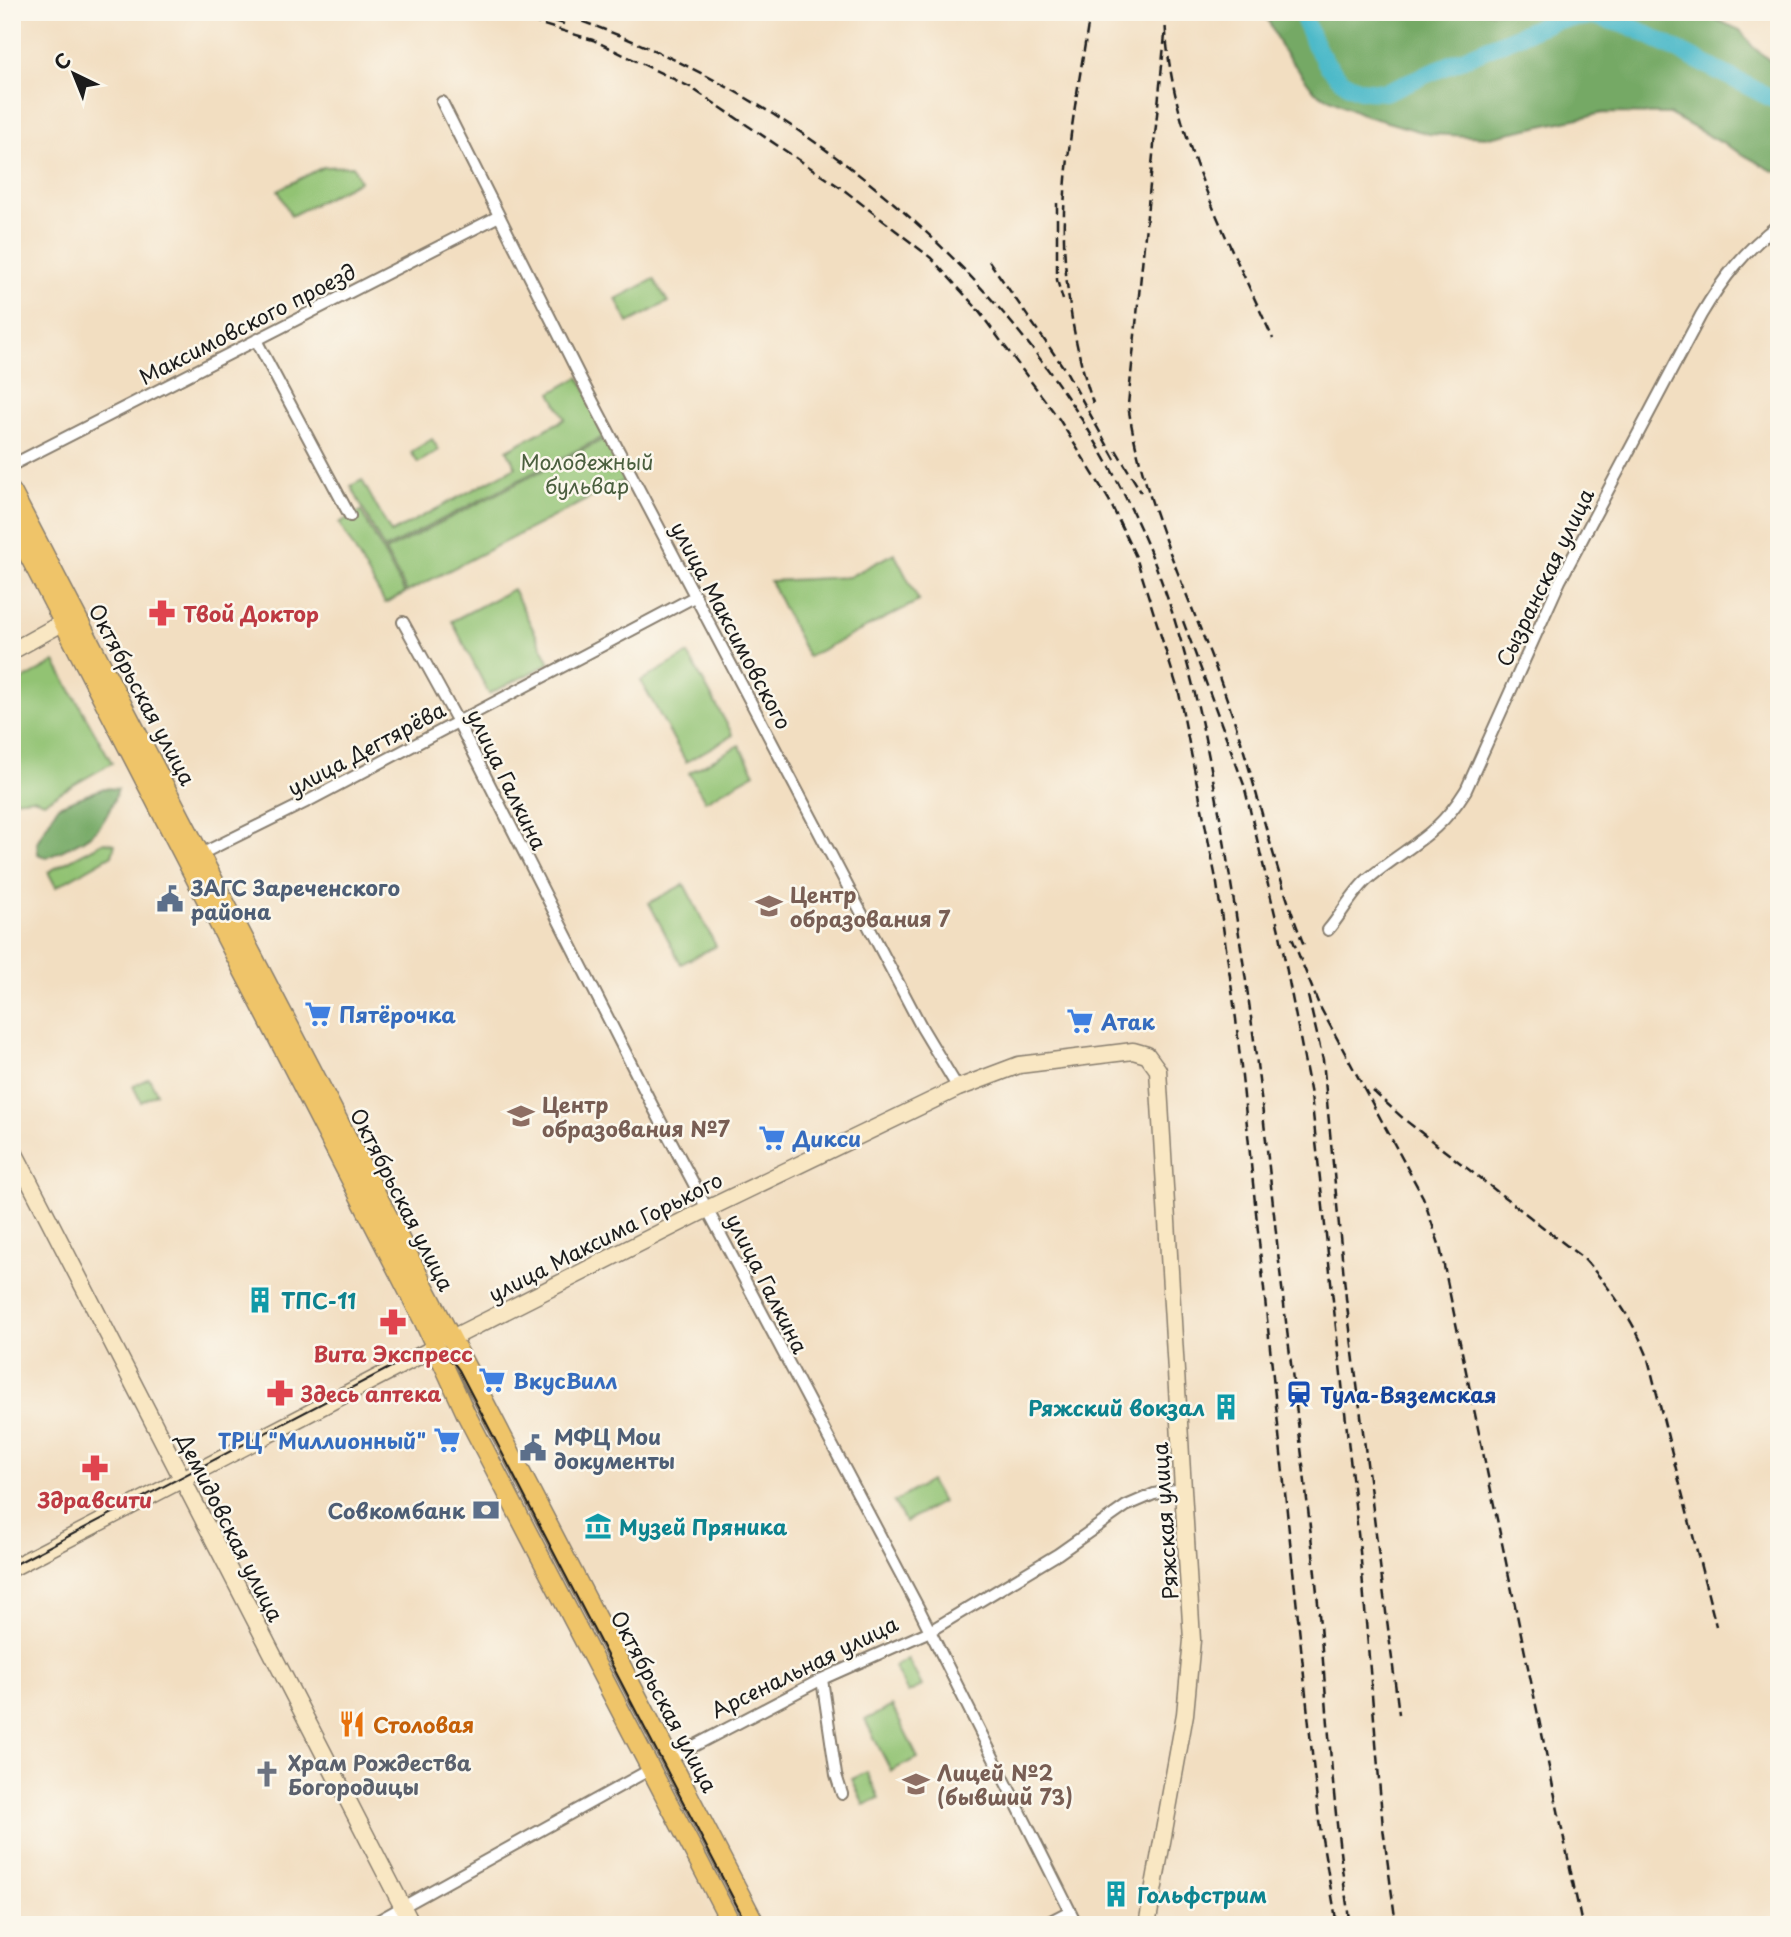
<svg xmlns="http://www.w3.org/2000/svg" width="1791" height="1937" viewBox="0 0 1791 1937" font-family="'Playpen Sans',sans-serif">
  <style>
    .green { fill: #92c373; stroke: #577048; stroke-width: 2 }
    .forest { fill: #75a965; stroke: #486240; stroke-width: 2 }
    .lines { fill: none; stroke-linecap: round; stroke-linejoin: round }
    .river { stroke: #4dbac9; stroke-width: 18 }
    .street-casing { stroke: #877d6e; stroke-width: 14 }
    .secondary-casing { stroke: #877d6e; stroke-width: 19 }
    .primary-casing { stroke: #877d6e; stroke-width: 21 }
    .street { stroke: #fff; stroke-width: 10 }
    .secondary { stroke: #f9e7c3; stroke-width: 16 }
    .primary { stroke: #efc469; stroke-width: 18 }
    .tram { stroke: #1c1c1c; stroke-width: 2 }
    .rail { stroke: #1c1c1c; stroke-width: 2.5; stroke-dasharray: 10 5; stroke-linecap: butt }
    .labels { text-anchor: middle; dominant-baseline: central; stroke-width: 5; stroke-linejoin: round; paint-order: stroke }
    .street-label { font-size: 21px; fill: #1c1c1c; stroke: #fbf7ec }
    .park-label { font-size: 21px; fill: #4b5f3f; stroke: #fbf7ec }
    .health-label { font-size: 21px; font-weight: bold; fill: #be3a42; stroke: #fbf7ec; text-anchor: start }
    .service-label { font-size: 21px; font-weight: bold; fill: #4e5e75; stroke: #fbf7ec; text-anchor: start }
    .education-label { font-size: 21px; font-weight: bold; fill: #785e54; stroke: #fbf7ec; text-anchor: start }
    .shop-label { font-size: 21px; font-weight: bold; fill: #366cbe; stroke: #fbf7ec; text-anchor: start }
    .culture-label { font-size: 21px; font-weight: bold; fill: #0d838f; stroke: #fbf7ec; text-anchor: start }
    .transit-label { font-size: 21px; font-weight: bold; fill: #164399; stroke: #fbf7ec; text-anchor: start }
    .food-label { font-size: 21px; font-weight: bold; fill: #c56008; stroke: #fbf7ec; text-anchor: start }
    .worship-label { font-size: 21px; font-weight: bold; fill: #5b616d; stroke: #fbf7ec; text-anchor: start }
  </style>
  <rect width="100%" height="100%" fill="#fbf7ec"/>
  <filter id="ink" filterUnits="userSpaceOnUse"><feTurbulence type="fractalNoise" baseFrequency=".0143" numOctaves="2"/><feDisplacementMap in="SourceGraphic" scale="14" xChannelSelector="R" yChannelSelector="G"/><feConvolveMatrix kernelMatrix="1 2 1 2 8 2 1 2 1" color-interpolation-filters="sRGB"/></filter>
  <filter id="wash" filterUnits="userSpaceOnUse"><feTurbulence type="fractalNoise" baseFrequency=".00686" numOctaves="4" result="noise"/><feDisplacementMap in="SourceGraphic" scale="28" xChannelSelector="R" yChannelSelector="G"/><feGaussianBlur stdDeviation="1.57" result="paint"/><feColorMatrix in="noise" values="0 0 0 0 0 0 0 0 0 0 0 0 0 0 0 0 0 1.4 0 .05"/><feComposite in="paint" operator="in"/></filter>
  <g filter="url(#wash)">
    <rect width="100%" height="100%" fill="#f2dec1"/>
    <path class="green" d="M353,166L360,181L291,216L278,190L323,167Z
      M654,279L668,302L628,323L616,299Z
      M579,377L609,434L384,549L351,486L362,480L391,533L516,467L507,450L565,419L551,393Z
      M610,436L631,477L407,592L385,551Z
      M432,439L439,450L418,463L411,452Z
      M361,511L405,593L385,603L339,523Z
      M894,553L919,601L808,657L770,581L849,577Z
      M513,589L550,663L489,694L452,621Z
      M688,654L733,735L686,762L641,681Z
      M55,662L112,763L44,802L33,798L12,800V686Z
      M739,745L755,773L705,801L689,773Z
      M104,842L115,844L112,855L56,887L48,872Z
      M684,884L716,946L681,964L649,903Z
      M149,1078L157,1093L141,1102L133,1086Z
      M930,1481L942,1502L905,1522L894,1502Z
      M908,1659L922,1686L908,1693L894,1667Z
      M892,1706L918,1758L891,1771L865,1720Z
      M867,1772L879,1798L864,1805L852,1779Z"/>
    <path class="forest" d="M1264,12H1699L1740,30L1753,47L1779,68V170L1773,171L1669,114L1603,113L1489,137L1429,134L1366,116L1315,92L1280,46Z
      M104,788L118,789C101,838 90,836 47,858L38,854L37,842L58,806Z"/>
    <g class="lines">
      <path class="river" d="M1302,12C1311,39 1328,78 1357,89C1365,92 1377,91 1385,92L1555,20L1594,16L1630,26L1779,102"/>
    </g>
  </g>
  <g filter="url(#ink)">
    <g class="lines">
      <g class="street-casing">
        <path id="street" d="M442,102L581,379L922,1028L958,1088
          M256,340L350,516
          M12,465L499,216
          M403,622L458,722L652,1105L918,1607L1077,1925
          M201,854L308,801L696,596
          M1328,930C1342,914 1353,891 1369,878C1409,845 1437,837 1466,790L1560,581L1701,315C1723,278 1745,250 1779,224
          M822,1679L836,1775L842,1794
          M669,1759L822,1679L930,1631L1058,1554L1126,1506L1154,1494L1182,1489
          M370,1925L651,1769
          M1043,1925L1070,1911"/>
      </g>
      <g class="secondary-casing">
        <path id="secondary" d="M12,651L64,622
          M12,1148L412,1925
          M450,1339L699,1213L958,1088L1019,1065L1133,1051L1147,1055L1158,1070L1192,1640L1185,1714L1147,1925
          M12,1568L436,1347"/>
      </g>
      <g class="primary-casing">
        <path id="primary" d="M12,492L756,1925
          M12,523L423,1320L466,1414L732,1925"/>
      </g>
      <use href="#street" class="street"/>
      <use href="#secondary" class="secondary"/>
      <use href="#primary" class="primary"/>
      <path class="tram" d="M12,1566L412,1356C431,1350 448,1353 459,1370L747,1925"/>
      <path class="rail" d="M501,12L593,40L690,87L844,190L931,258L984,316
        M526,12L564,24
        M554,12C812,94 1045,297 1149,549C1198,668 1218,801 1238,928C1256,1042 1268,1156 1280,1271C1293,1382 1307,1492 1318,1603C1328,1711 1333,1818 1350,1925
        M1090,12C1081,72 1069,132 1065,192C1060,261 1071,338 1093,403
        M1165,12C1167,130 1226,234 1273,339
        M1165,35L1128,405C1144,512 1197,609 1231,711C1258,789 1274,871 1305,948
        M1057,203V280L1063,300
        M989,261L1066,371L1116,461
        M977,309L1059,419L1109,500L1136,557L1179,693L1217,884L1236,1019L1319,1821L1337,1925
        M1116,450L1141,492
        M1183,621L1244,785L1280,935L1311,1095L1361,1561L1383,1828L1396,1925
        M1292,938L1319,1005L1423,1197L1440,1247L1582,1925
        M1308,996L1323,1060L1346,1298L1399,1714
        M1373,1091L1405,1120L1584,1259C1611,1289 1632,1318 1647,1355L1716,1626"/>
    </g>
  </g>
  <defs>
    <g id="pharmacy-bare" transform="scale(2.1)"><path d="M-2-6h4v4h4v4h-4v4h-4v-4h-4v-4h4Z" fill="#e0444e" stroke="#fbf7ec" stroke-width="2.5" paint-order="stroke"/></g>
    <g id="civic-bare" transform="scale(2.1)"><path d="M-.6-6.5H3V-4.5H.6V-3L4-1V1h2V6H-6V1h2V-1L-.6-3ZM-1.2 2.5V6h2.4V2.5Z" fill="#5c6f8a" stroke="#fbf7ec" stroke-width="2.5" paint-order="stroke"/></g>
    <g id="school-bare" transform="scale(2.1)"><path d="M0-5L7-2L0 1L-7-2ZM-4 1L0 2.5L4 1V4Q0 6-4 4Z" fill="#8d6e63" stroke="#fbf7ec" stroke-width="2.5" paint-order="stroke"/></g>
    <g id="supermarket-bare" transform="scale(2.1)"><path d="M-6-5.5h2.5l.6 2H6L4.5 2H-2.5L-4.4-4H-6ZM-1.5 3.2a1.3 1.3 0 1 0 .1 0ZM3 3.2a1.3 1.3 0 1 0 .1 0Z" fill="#3f7fe0" stroke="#fbf7ec" stroke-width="2.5" paint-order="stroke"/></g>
    <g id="building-bare" transform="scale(2.1)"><path d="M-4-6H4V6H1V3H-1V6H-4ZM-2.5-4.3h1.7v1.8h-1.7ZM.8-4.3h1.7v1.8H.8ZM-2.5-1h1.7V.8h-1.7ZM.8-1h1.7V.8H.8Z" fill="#0f9aa8" stroke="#fbf7ec" stroke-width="2.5" paint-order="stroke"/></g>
    <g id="station-bare" transform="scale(2.1)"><path d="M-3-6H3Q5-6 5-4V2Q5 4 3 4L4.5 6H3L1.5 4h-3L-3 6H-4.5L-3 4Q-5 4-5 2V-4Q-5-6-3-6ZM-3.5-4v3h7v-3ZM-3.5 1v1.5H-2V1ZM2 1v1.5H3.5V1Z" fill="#1a4fb4" stroke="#fbf7ec" stroke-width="2.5" paint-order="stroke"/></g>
    <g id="bank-bare" transform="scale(2.1)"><path d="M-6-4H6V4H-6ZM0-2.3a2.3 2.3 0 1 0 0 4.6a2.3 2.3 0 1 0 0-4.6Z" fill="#5c6f8a" stroke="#fbf7ec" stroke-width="2.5" paint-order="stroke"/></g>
    <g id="museum-bare" transform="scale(2.1)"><path d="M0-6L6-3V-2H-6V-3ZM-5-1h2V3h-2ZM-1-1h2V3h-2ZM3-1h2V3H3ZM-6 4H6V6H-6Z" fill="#0f9aa8" stroke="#fbf7ec" stroke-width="2.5" paint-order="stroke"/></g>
    <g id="restaurant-bare" transform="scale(2.1)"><path d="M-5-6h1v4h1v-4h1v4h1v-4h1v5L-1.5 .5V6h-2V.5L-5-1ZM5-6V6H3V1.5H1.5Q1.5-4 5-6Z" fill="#e8710a" stroke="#fbf7ec" stroke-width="2.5" paint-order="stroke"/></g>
    <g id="church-bare" transform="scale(2.1)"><path d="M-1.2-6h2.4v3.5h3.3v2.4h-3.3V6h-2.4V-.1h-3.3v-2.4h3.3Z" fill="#6b7280" stroke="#fbf7ec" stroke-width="2.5" paint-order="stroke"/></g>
  </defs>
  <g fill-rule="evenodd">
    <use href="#pharmacy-bare" x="162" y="613"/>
    <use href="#civic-bare" x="170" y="899"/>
    <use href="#school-bare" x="769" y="906"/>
    <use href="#supermarket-bare" x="318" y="1014"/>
    <use href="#supermarket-bare" x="1080" y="1021"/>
    <use href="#school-bare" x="521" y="1116"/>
    <use href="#supermarket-bare" x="772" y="1138"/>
    <use href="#building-bare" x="260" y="1300"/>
    <use href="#pharmacy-bare" x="393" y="1322"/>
    <use href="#supermarket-bare" x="492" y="1380"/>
    <use href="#pharmacy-bare" x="280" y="1393"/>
    <use href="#station-bare" x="1299" y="1394"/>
    <use href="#building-bare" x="1226" y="1407"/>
    <use href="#supermarket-bare" x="447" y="1440"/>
    <use href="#civic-bare" x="533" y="1448"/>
    <use href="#pharmacy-bare" x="95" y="1468"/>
    <use href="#bank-bare" x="486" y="1510"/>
    <use href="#museum-bare" x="598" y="1526"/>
    <use href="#restaurant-bare" x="352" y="1724"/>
    <use href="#church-bare" x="267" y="1774"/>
    <use href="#school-bare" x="916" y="1784"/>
    <use href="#building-bare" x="1116" y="1894"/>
  </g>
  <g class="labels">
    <g class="street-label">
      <text transform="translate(247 323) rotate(-27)">Максимовского проезд</text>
      <text transform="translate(1544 577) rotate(-64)">Сызранская улица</text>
      <text transform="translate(732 625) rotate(62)">улица Максимовского</text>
      <text transform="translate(143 694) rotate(62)">Октябрьская улица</text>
      <text transform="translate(366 748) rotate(-28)">улица Дегтярёва</text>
      <text transform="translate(508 779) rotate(64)">улица Галкина</text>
      <text transform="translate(403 1199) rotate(63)">Октябрьская улица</text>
      <text transform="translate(605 1236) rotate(-27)">улица Максима Горького</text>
      <text transform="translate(768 1283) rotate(63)">улица Галкина</text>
      <text transform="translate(1164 1521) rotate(-94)">Ряжская улица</text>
      <text transform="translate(231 1527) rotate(63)">Демидовская улица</text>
      <text transform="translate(804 1666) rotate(-26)">Арсенальная улица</text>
      <text transform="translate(665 1701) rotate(62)">Октябрьская улица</text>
    </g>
    <g class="park-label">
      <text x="587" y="461">Молодежный<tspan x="587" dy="24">бульвар</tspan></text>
    </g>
    <g class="health-label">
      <text x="183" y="613">Твой Доктор</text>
      <text x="393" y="1353" text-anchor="middle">Вита Экспресс</text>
      <text x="301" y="1393">Здесь аптека</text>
      <text x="95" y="1499" text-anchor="middle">Здравсити</text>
    </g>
    <g class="service-label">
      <text x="191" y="887">ЗАГС Зареченского<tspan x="191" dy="24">района</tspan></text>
      <text x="554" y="1436">МФЦ Мои<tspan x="554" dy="24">документы</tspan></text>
      <text x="465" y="1510" text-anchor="end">Совкомбанк</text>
    </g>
    <g class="education-label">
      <text x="790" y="894">Центр<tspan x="790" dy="24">образования 7</tspan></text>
      <text x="542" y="1104">Центр<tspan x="542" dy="24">образования №7</tspan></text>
      <text x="937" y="1772">Лицей №2<tspan x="937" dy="24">(бывший 73)</tspan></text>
    </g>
    <g class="shop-label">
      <text x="339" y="1014">Пятёрочка</text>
      <text x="1101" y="1021">Атак</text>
      <text x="793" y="1138">Дикси</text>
      <text x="513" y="1380">ВкусВилл</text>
      <text x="426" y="1440" text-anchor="end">ТРЦ "Миллионный"</text>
    </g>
    <g class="culture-label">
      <text x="281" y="1300">ТПС-11</text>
      <text x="1205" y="1407" text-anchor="end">Ряжский вокзал</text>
      <text x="619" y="1526">Музей Пряника</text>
      <text x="1137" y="1894">Гольфстрим</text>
    </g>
    <g class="transit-label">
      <text x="1320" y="1394">Тула-Вяземская</text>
    </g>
    <g class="food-label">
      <text x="373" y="1724">Столовая</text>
    </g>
    <g class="worship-label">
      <text x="288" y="1762">Храм Рождества<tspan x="288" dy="24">Богородицы</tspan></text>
    </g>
  </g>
  <rect width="1791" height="1937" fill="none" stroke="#fbf7ec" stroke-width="42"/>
  <g transform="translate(74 74) rotate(317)" stroke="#fbf7ec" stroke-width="5" paint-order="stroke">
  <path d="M0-5L12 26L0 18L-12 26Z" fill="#1c1c1c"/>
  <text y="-10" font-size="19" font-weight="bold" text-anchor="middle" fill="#1c1c1c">С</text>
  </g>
</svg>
